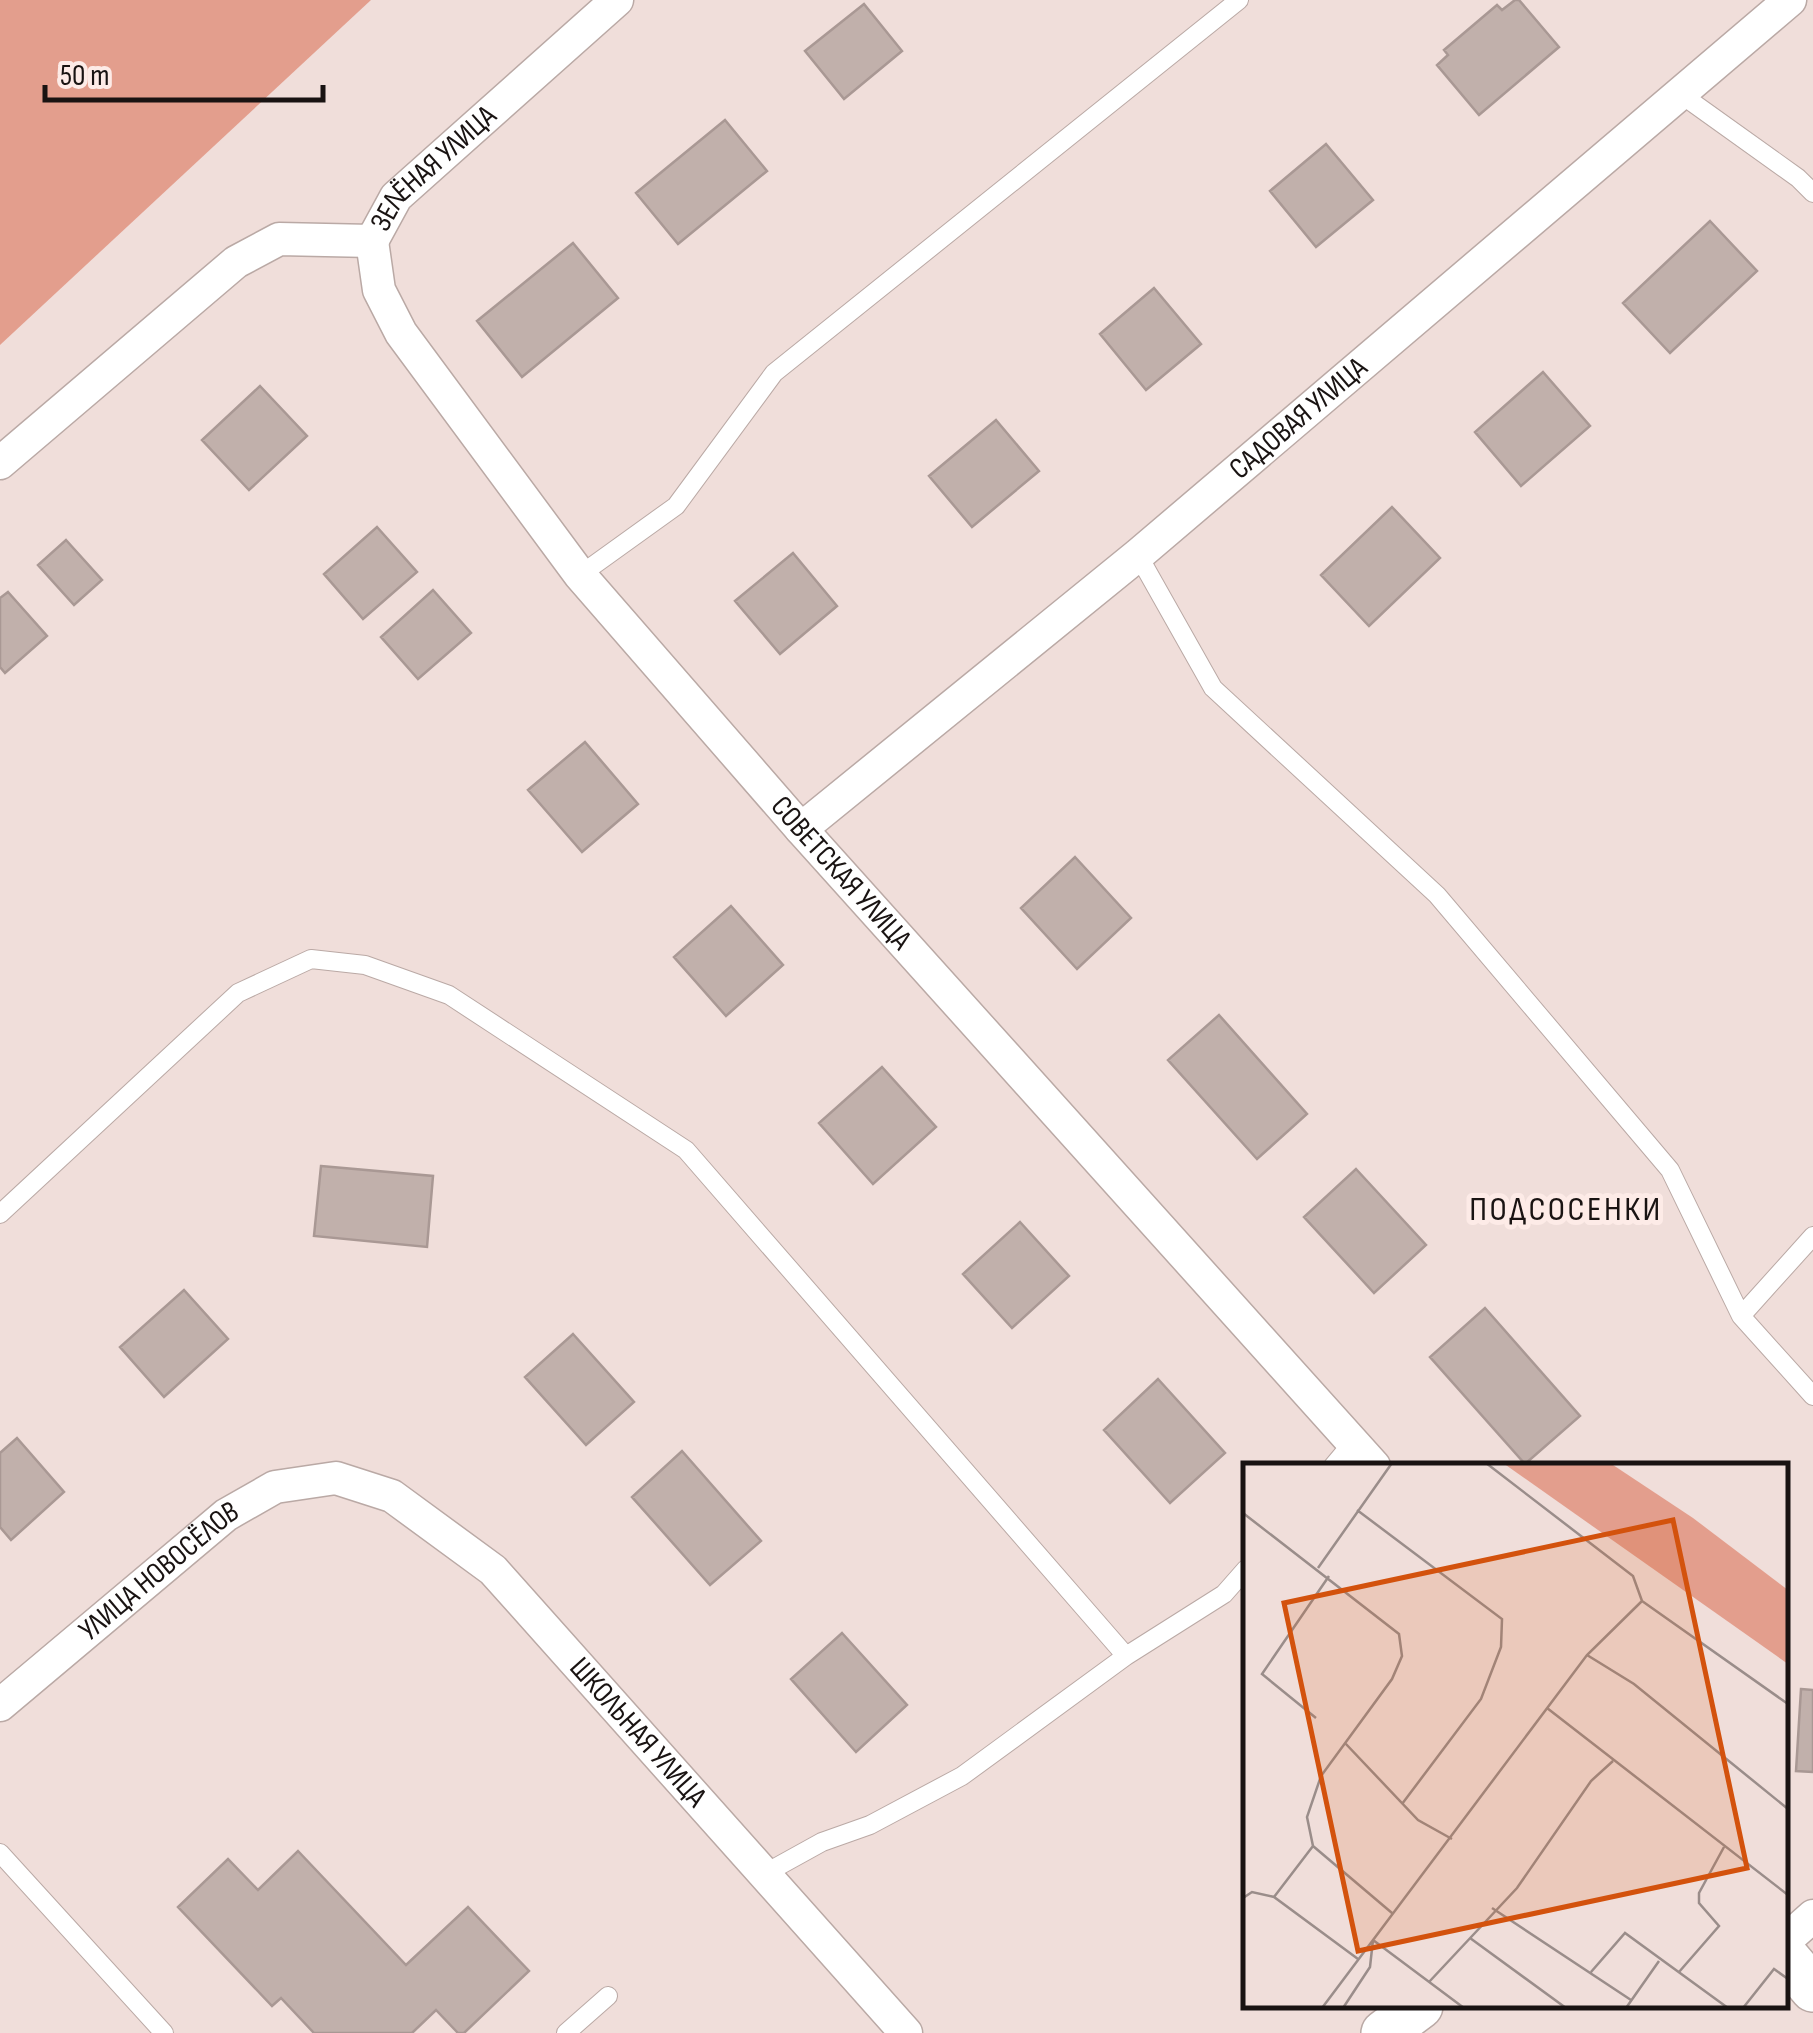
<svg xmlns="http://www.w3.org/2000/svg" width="1813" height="2033" viewBox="0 0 1813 2033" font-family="'Sofia Sans Condensed',sans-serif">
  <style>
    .green { fill: #e39e8d }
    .building { fill: #c1b0ab; stroke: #a99894; stroke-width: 2.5 }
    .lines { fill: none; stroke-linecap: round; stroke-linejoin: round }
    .lane-casing { stroke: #baa9a5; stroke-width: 20 }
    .street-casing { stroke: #baa9a5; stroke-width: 35 }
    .secondary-casing { stroke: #baa9a5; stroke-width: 48 }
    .lane { stroke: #fff; stroke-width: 18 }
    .street { stroke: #fff; stroke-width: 32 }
    .secondary { stroke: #fff; stroke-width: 45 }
    .labels { text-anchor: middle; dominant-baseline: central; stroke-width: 10; stroke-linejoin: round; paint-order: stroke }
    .street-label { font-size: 30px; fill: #191312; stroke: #fdebe7 }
    .quarter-label { font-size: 35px; letter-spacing: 2.5px; fill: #191312; stroke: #fdebe7 }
    .inset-road { fill: none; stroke: #9a8d8a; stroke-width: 2.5 }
    .view { fill: #d3520d; fill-opacity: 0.15; stroke: #d3520d; stroke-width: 5 }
    .inset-edge { fill: none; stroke: #191312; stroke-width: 5 }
  </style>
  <rect width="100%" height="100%" fill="#f0deda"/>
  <path class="green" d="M0,0H371L0,345Z"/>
  <path class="building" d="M1515,0H1519L1559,47L1479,115L1437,65L1448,55L1444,50L1497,5L1502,10Z
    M864,4L902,51L844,99L805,51Z
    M725,120L767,171L678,244L636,193Z
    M1326,144L1373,200L1316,247L1270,191Z
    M1710,221L1757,271L1670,353L1623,303Z
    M573,243L618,298L522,377L477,321Z
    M1154,288L1201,344L1146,390L1100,334Z
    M1543,372L1590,426L1521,486L1475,432Z
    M260,386L307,436L249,490L202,440Z
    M996,420L1039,471L972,527L929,476Z
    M1392,507L1440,558L1369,626L1321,575Z
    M377,527L417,572L363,619L324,574Z
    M66,540L102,580L74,605L38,565Z
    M793,553L837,606L780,654L735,601Z
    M433,590L471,633L418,679L381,637Z
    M8,592L47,636L5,673L0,667V598Z
    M585,742L638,804L582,852L528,790Z
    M1075,857L1131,918L1077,969L1021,908Z
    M731,906L783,965L726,1016L674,957Z
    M1219,1015L1307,1114L1257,1159L1168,1060Z
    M882,1067L936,1127L873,1184L819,1123Z
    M321,1166L433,1176L427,1247L314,1236Z
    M1356,1169L1426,1245L1374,1293L1304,1217Z
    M1020,1222L1069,1276L1012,1328L963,1274Z
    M184,1290L228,1339L164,1397L120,1347Z
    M1485,1308L1580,1416L1525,1464L1430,1357Z
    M573,1334L634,1402L586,1445L525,1377Z
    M1158,1379L1225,1453L1170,1503L1104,1430Z
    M17,1438L64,1492L11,1540L0,1527V1453Z
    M682,1451L761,1541L710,1585L632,1497Z
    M842,1633L907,1705L856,1752L791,1679Z
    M1801,1689L1813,1690V1772L1796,1771Z
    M298,1851L406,1965L468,1907L529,1971L464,2033H458L436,2010L412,2033H314L281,1998L272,2006L178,1907L228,1859L258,1890Z"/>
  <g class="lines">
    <g class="lane-casing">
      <path id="lane" d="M1682,95L1798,178L1813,193
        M1138,555L1213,688L1437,895L1670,1170L1741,1316L1813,1396
        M580,575L676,506L774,373L1239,0
        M0,1214L238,993L311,959L365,965L449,995L686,1150L1126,1656
        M1741,1316L1813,1236
        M1333,1466L1354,1441
        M0,1853L164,2033
        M764,1874L822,1842L870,1825L962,1776L1126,1656L1224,1594L1246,1569
        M566,2033L608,1996"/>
    </g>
    <g class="street-casing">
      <g id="street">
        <path id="s1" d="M372,241L379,290L401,333L580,575L801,829L1374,1466"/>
        <path id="s2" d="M0,463L236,262L279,239L372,241L396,197L617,0"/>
        <path id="s3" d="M801,829L1138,555L1790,0"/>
        <path id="s4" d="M0,1705L226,1515L275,1487L336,1478L392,1496L493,1570L906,2033"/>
        <path d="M1786,1940L1813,1916"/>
      </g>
    </g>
    <g class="secondary-casing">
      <path id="secondary" d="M1786,1957L1813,1989
        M1384,2033L1420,2006"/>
    </g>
    <use href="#lane" class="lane"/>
    <use href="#street" class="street"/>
    <use href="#secondary" class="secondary"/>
  </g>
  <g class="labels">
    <g class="street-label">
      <text stroke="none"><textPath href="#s2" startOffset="548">ЗЕЛЁНАЯ УЛИЦА</textPath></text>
      <text stroke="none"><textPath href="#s3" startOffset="645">САДОВАЯ УЛИЦА</textPath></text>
      <text stroke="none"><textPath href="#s1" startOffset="795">СОВЕТСКАЯ УЛИЦА</textPath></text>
      <text stroke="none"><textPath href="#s4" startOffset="208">УЛИЦА НОВОСЁЛОВ</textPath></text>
      <text stroke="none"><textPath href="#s4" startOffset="815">ШКОЛЬНАЯ УЛИЦА</textPath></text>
    </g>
    <g class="quarter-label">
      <text x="1566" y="1209">ПОДСОСЕНКИ</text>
    </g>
  </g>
  <g transform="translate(1243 1463)">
    <rect width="545" height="545" fill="#f0deda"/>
    <path d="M260,0H367L450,55L545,127V201Z" fill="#e39e8d"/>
    <path class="inset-road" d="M243,0L390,113L399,138L545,241M114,47L259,156L258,184L238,236L159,341M0,50L156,171L159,193L149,216L78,313L64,354L70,383L149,450M75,105L149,0M344,192L391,221L545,346M304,245L545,432M73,255L19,211L86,113M102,280L175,357L209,376M31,434L70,383M0,435L9,429L31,434L115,496M249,445L388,537M227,475L323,545M130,477L221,545M348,509L382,470L485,545M436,509L476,463L456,440V430L481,384M186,519L274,425L348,318L370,298M79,545L344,192L399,138M100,545L127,504L130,477M383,545L416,498M500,545L531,506L545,516"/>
    <path class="view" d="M430,57L504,405L115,488L41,140Z"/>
    <rect width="545" height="545" class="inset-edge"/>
  </g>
  <path d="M45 85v15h278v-15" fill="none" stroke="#191312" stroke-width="5"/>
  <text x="60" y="85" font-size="30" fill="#191312" stroke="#fdebe7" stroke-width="8" paint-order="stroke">50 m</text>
</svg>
